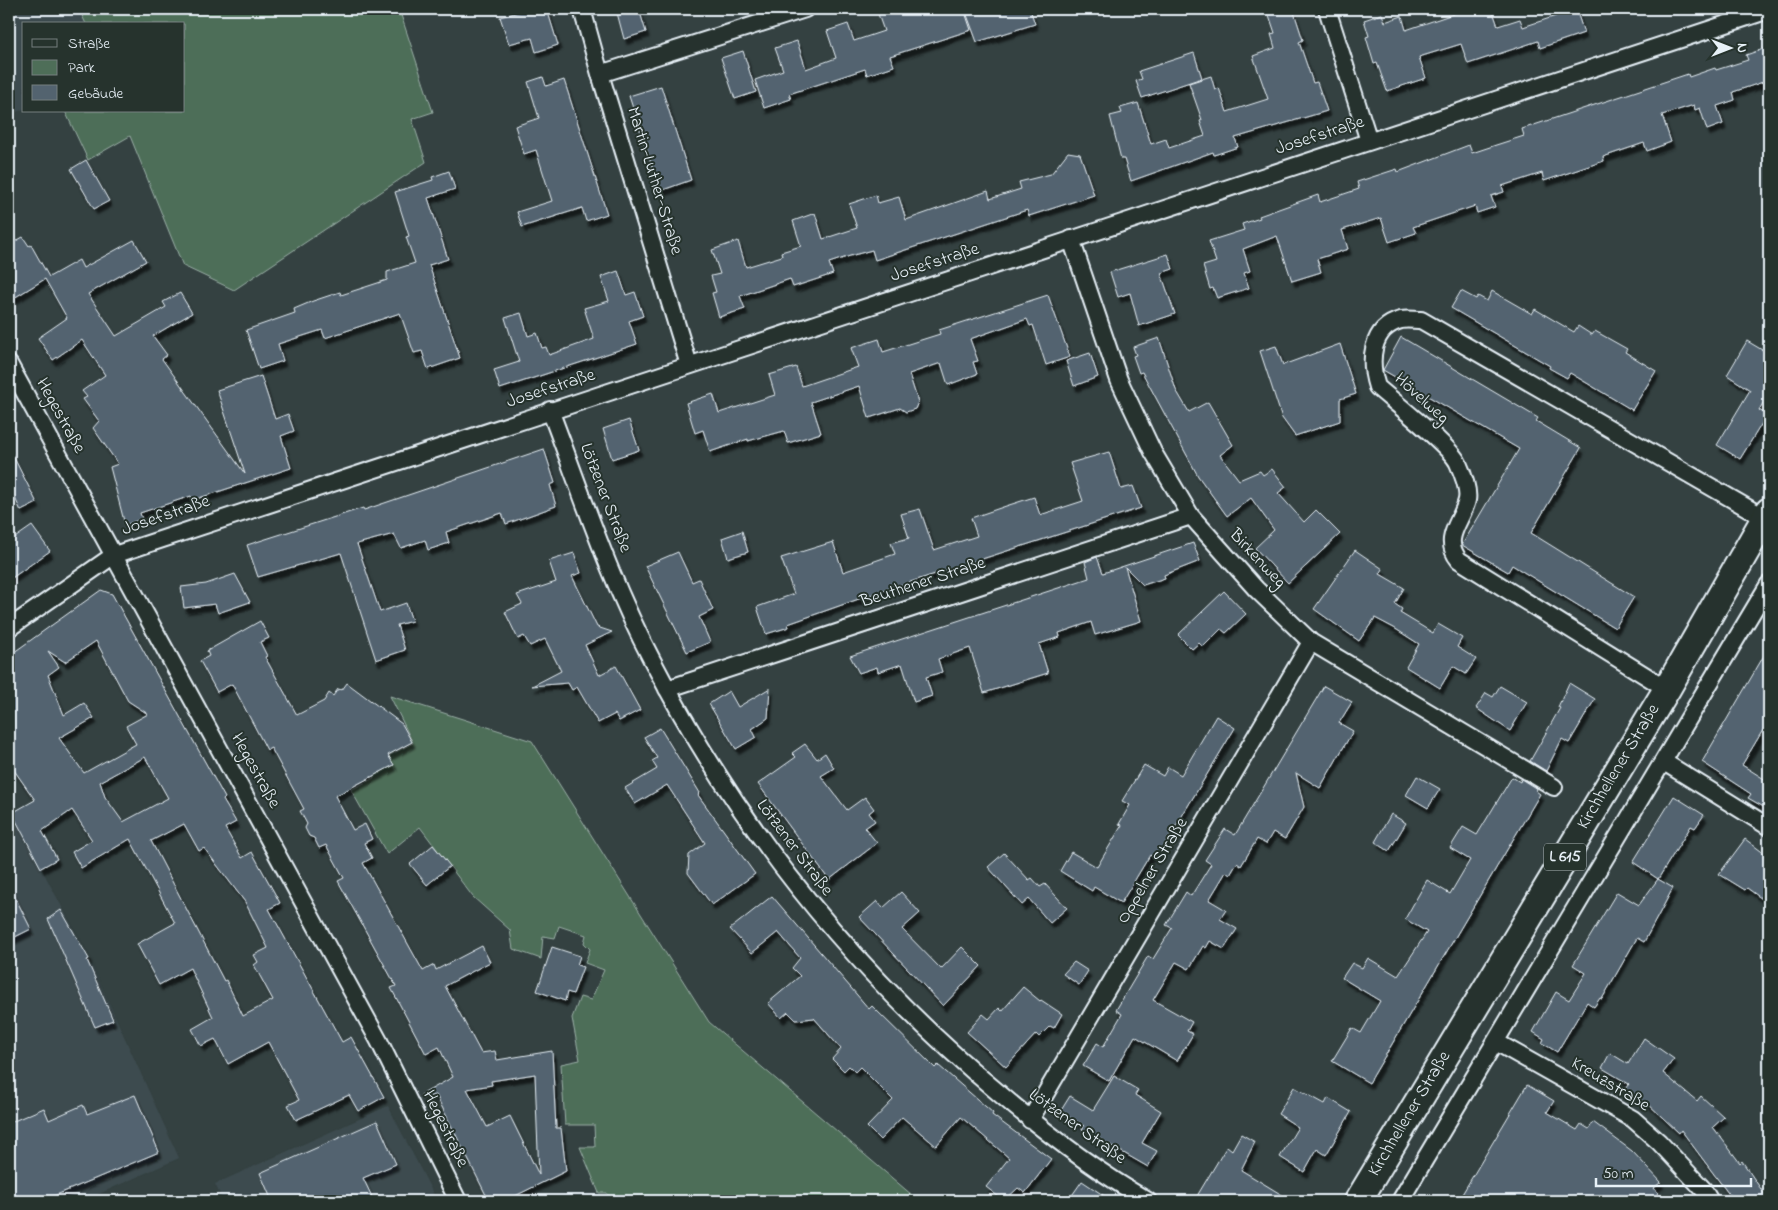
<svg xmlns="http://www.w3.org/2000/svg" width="1778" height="1210" viewBox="0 0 1778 1210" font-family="'Indie Flower',sans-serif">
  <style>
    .built { fill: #3d4b4f }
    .green { fill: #4e6e58; stroke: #9bb0a8 }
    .building { fill: #53636f; stroke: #e8f1f8; fill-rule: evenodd; filter: url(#shadow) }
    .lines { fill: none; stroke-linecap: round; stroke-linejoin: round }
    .street-casing { stroke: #e8f1f8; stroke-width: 20 }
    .primary-casing { stroke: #e8f1f8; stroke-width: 30 }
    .street { stroke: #26332d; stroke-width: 16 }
    .primary { stroke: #26332d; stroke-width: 26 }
    .labels { text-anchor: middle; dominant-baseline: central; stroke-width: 4; stroke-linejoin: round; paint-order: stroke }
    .shield { fill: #26332d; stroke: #aeb8bb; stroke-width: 1 }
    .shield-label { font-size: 16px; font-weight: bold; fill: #e8f1f8 }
    .street-label { font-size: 18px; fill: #e8f1f8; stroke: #26332d }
  </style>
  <defs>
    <filter id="shadow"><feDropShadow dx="3" dy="5.5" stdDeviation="1" flood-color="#0009"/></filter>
  </defs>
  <rect width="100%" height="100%" fill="#344141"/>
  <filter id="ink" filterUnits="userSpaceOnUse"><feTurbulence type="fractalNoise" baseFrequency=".02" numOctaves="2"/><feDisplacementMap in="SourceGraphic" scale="10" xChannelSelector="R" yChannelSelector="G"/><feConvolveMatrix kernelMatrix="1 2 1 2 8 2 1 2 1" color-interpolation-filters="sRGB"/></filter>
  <g filter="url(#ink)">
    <path class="built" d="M9,9H79L86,24H24V109L9,115Z
      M9,808L86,952L179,1158L92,1197L93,1201H9Z
      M388,1106L437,1201H223L215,1184Z"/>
    <path class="green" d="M79,9H399L433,112L412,119L426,162L234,290L183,266L130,136L88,160L65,111H184V24H86Z
      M390,696L532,741L709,1022L919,1201H611L607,1193H599L580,1147H595L594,1125H565L561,1064L580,1060L572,1018L580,997L591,1000L604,970L585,963L590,949L584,943L586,935L559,926L555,938L543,936L541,959L513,949L510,930L473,897L420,827L387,854L351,790L374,778L368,767L413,743Z"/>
    <path class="building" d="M530,9H547L558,45L536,52L532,38L509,44L500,17Z
      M616,9H639L646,32L624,39Z
      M895,9H964L971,30L890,56L894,66L867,75L865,69L789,94L791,99L764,108L755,80L783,70L775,48L797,41L806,69L836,58L827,31L848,24L854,41L884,31L878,14Z
      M987,9H1030L1035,24L977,42L967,15Z
      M1267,9H1293L1303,40L1299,42L1313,83L1317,82L1327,111L1235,138L1238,147L1214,155L1213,152L1131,181L1124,159H1121L1110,116L1122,113L1120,108L1138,103L1151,144L1166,139L1169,148L1205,136L1200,121L1202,120L1189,83L1211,76L1215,90L1219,88L1227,112L1268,99L1253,56L1275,48L1271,34L1275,33Z
      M1458,9H1492L1498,26L1520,19L1523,27L1556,16L1553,9H1576L1584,33L1540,48L1538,41L1468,64L1461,44L1419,57L1426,78L1387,91L1377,63L1374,64L1366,37L1369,36L1364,20L1382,14L1385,22L1402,16L1406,30L1459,12Z
      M1769,47V80L1733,92L1735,100L1717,106L1723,124L1707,130L1700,108L1695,110L1694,105L1662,115L1671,142L1647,151L1644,143L1603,157L1604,161L1544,181L1542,173L1502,186L1504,192L1491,196L1495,207L1477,213L1475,206L1413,227L1416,233L1389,242L1381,218L1342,230L1348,249L1317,259L1321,272L1292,281L1277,236L1243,249L1250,271L1244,273L1249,288L1217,298L1213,288L1210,289L1203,266L1216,262L1209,241L1244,230L1242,224L1260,218L1259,216L1318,195L1320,202L1359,189L1357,182L1397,169L1398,172L1469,145L1472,153L1496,145L1524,136L1522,129L1688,74L1689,77L1715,68L1716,70L1748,60L1746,55Z
      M743,51L756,92L735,99L721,58Z
      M1194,53L1202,78L1142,98L1136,81L1142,79L1139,71Z
      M543,77L546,86L564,80L607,214L586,221L582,208L522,227L517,212L552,201L536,150L524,154L515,126L539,118L528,82Z
      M661,86L691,180L660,191L629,96Z
      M1068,152L1080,154L1094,195L1029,216L1027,210L875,260L872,250L850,256L829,263L833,274L793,287L790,279L740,296L745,309L719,317L712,293L716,292L711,276L720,274L712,250L738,241L746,267L782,256L781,252L801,246L793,221L815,213L823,239L857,228L849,204L876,195L878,203L899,197L906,220L988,191L990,199L1021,189L1019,182L1051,174Z
      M86,160L109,201L94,209L71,169Z
      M449,171L455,189L428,198L448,259L429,265L460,358L428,369L422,351L414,353L400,313L325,338L322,330L278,344L283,361L259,369L246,330L295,313L294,309L313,301L340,292L341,295L387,280V272L415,263L406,237L409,236L395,192L433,180L432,177Z
      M23,237L29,246L31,245L49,277L79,260L83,268L134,240L146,261L88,294L116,336L166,307L163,302L180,293L192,313L153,336L167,355L162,359L245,474L217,390L261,376L275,419L288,414L294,431L281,436L291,468L193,500L191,496L140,513L142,519L125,525L110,467L118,464L93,428L99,421L83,399L87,397L82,391L105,375L82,340L53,360L38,338L67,318L45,279L9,301V245Z
      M1168,254L1173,269L1161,273L1175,314L1139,326L1130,293L1118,297L1110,272Z
      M618,271L626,295L635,292L643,316L629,321L637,344L500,389L494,370L519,362L505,318L521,313L528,336L537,333L542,348L546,347L549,355L594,339L584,308L609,301L601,277Z
      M1461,291L1476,299L1478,296L1487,301L1492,291L1532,314L1535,309L1574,332L1578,326L1592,335L1595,331L1627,349L1625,352L1656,371L1632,410L1570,373L1567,378L1549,368L1550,366L1451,308Z
      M1048,295L1070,357L1046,365L1033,325L1030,326L1027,319L970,339L978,361L973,362L977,374L948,385L941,363L909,374L918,402L915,409L906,412L900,408L869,418L859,386L811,402L821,433L788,443L784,431L748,441V439L710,452L703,430L695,433L686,403L713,394L719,413L775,395L769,375L796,367L802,386L858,367L851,348L879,339L883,352L940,334L939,330Z
      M1401,337L1538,418L1536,421L1581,448L1531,533L1634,597L1615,628L1512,565L1508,572L1462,545L1519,449L1383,370Z
      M1159,338L1176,390L1189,412L1208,402L1233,445L1220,455L1239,480L1260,471L1263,475L1272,469L1286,487L1278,493L1304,522L1316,510L1340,534L1288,583L1255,548L1274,530L1251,498L1227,516L1198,476L1142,372L1139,373L1133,356L1136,355L1133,347Z
      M1747,341L1769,354V393L1759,410L1767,415L1740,459L1717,445L1750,390L1727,375Z
      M1340,344L1356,394L1340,399V421L1295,436L1282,418L1260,351L1276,346L1283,365Z
      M1090,353L1098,377L1074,386L1066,361Z
      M629,420L639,450L612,459L603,429Z
      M9,448L37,503L21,511L9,485Z
      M544,449L555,483L550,485L556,506L506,524L502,513L446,532L449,543L428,550L425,540L401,548L394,534L357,544L380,612L406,603L412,621L397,625L405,650L376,660L341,553L258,577L247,545L363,508L364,510Z
      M1109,452L1121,489L1133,486L1141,508L873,594L788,624L789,627L766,634L757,607L794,594L781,558L833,542L843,572L895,554L891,543L909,538L901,514L920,509L934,550L977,536L971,518L1006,506L1034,497L1040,515L1083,501L1070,463Z
      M32,526L50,551L9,580V542Z
      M742,531L748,552L728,558L722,538Z
      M1193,543L1200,561L1164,575L1165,578L1143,585L1125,567L1141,621L1095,635L1091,622L1059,633L1060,637L1039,644L1048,673L984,693L970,648L938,659L942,672L926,677L932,696L914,702L902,664L878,672L877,667L859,673L850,656L1089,578L1085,562L1097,557L1103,573Z
      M1355,550L1383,569L1380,574L1404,588L1395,604L1402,609L1400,613L1433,633L1438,624L1462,638L1457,647L1476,659L1466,674L1453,666L1440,688L1406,667L1419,644L1394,628L1375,618L1359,641L1314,609Z
      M678,552L692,582L699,579L713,610L699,617L710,642L687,652L645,566Z
      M574,553L581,573L572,576L597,627L612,632L585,645L599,675L616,666L640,710L619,721L615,714L598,723L577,687L572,690L568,683L532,686L561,671L545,639L530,646L524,636L518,639L505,612L522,604L517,595L556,582L549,561Z
      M235,574L250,602L218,613L215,604L184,608L181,587L206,584Z
      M101,590L112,594L225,798L223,800L236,822L225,828L242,858L252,852L280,903L269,909L342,1042L351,1037L384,1097L358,1111L349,1095L296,1120L288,1105L299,1100L268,1042L228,1064L215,1039L201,1046L192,1029L213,1017L190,968L159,985L137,944L175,923L130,839L81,868L72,852L92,840L72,810L42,831L57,859L41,868L12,813L35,800L9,763V667L15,663L10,655ZM96,641L128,701L148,714L126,726L136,744L84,773L59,738L94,718L84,703L64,715L48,675L59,667L48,651L65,662ZM145,757L168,798L123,822L105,797L100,782ZM184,824L199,851L204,848L245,902L268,948L254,955L258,962L254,965L273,1000L243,1016L226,980L224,981L151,841Z
      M1224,591L1246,614L1226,633L1221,629L1203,647L1199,643L1192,649L1178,635Z
      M260,621L269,638L260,642L267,656L265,657L297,715L324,701L329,693L333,696L338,689L342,690L347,683L402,724L412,742L388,755L394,765L335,796L353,830L365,824L372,839L364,843L372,858L363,863L423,971L434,965L436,970L482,946L490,962L445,986L481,1053L495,1051L497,1060L552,1051L556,1128H561L566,1171L505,1201H489L436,1095L422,1098L421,1095L453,1077L439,1047L426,1054L391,988L396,986L338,881L344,878L326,845L319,848L314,838L309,836L305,828L307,824L300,811L304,809L271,748L267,750L232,684L217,692L200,661L209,656L207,651ZM535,1074L536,1100L539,1175L510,1116L487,1127L467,1089L492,1085L491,1081Z
      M1769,647V720L1742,765L1769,782V810L1748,798L1751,794L1702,762Z
      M1569,683L1595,699L1569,743L1562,739L1546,771L1530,761L1560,708L1558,707Z
      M1324,686L1352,702L1339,723L1353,731L1320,788L1296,773L1304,807L1285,839L1273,832L1266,844L1257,839L1241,866L1237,863L1230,875L1226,872L1209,900L1226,910L1220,919L1237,929L1224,949L1210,941L1206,948L1203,946L1189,969L1176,962L1153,1000L1192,1022L1187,1031L1193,1034L1177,1061L1135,1036L1109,1081L1083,1066L1097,1043L1103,1047L1122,1014L1116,1010L1148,956L1153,959L1172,928L1166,925L1186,892L1191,896L1211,864L1205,860L1225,829L1235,835Z
      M1500,686L1527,702L1510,731L1476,708L1486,693L1493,697Z
      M770,688L768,718L752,729L756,737L736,749L709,704L729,691L738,707Z
      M1216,716L1235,728L1156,859L1150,855L1121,903L1094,887L1092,891L1060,871L1071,852L1097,867L1122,825L1119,824L1130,805L1122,801L1144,765L1163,776L1168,767L1181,775Z
      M660,728L700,793L698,795L755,874L712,905L688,873L689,855L705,843L667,785L635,804L625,788L657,769L652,761L657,758L644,737Z
      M805,744L817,759L825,753L834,768L821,776L847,810L865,797L874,809L869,813L875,821L865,828L877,843L829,880L758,784L796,757L792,753Z
      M1417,776L1440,789L1428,808L1406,795Z
      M1512,777L1520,782L1521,779L1537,789L1536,791L1540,794L1369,1083L1332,1061L1352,1028L1361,1033L1380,1001L1342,978L1352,963L1362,968L1368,958L1398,976L1427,932L1405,919L1427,880L1450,894L1470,860L1450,848L1463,827L1477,835Z
      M1674,796L1704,815L1695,828L1691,826L1658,879L1633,862Z
      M1391,814L1406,823L1389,851L1375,842Z
      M1745,839L1769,857V904L1747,888L1745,890L1719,874Z
      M433,845L450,866L427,885L410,864Z
      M1004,853L1029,880L1032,878L1040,887L1045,884L1067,908L1050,923L1029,899L1022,905L988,867Z
      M1658,879L1673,888L1644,942L1637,938L1602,999L1600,998L1594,1007L1587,1002L1557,1052L1542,1043L1544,1039L1533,1032L1556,992L1569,1000L1586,973L1573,965L1617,892L1639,905Z
      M9,885L31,929L9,940Z
      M901,892L920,913L902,929L941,969L962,947L981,966L943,1006L859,917L877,901L883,908Z
      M772,896L869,1009L872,1006L935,1068L938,1065L993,1113L992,1115L1051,1159L1025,1193L1018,1188L1004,1201L986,1187L1009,1158L961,1117L936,1146L902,1117L880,1140L867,1127L893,1100L860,1067L855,1072L849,1066L844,1071L832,1059L841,1049L814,1018L796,1020L788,1012L781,1018L768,1003L800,976L792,968L800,958L778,932L752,953L730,929Z
      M61,910L89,959L87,960L113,1020L95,1027L48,919Z
      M552,947L580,956L577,965L583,967L573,994L567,992L565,1001L537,991Z
      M1074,962L1088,971L1079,985L1063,974Z
      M1023,987L1040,1001L1041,1000L1062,1014L1054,1028L1050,1026L1039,1037L1036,1034L1006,1067L967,1032L983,1014L989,1019L999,1008L1002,1011Z
      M1644,1038L1674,1059L1663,1073L1697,1101L1701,1096L1724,1117L1713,1127L1740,1163L1742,1161L1769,1201H1734L1681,1130L1679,1133L1646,1102L1644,1104L1624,1090L1629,1084L1602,1068L1610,1053L1628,1064Z
      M1114,1076L1138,1090L1135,1095L1161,1111L1142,1143L1157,1151L1148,1167L1082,1129L1084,1126L1060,1112L1070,1096L1093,1110Z
      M1527,1085L1554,1101L1547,1112L1577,1130L1581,1124L1589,1129L1593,1122L1632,1151L1661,1182L1654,1188L1658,1193L1650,1201H1458Z
      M1294,1087L1325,1104L1328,1098L1351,1112L1326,1155L1317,1149L1304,1172L1280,1157L1298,1127L1278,1114Z
      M135,1095L159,1152L42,1201H9V1123L44,1108L49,1120L83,1105L87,1114Z
      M377,1121L396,1164L363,1178L374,1201H272L260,1173Z
      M1241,1134L1255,1142L1241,1170L1292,1201H1194L1227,1146L1232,1150Z
      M1082,1181L1112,1201H1068Z"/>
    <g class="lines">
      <g class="street-casing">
        <path id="street" d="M582,9L600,74L689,365
          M1327,9L1369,141
          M600,74L805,9
          M1071,239L1119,380L1153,452L1191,516L1256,589L1311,642L1554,787
          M9,364L379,1041L458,1201
          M550,410C582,494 610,581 652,660C738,827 856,974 1000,1094C1046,1133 1096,1171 1148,1201
          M9,628L114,555L1769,10
          M667,689L1191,516
          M1667,689L1459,560C1441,538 1462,522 1467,500C1469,490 1462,472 1458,463C1450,446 1394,402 1377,387C1369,362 1370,328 1401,320C1407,319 1414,320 1421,320L1765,518
          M1664,762L1769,827
          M1496,1042L1633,1119L1659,1142L1703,1189L1710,1201
          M1030,1120L1311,642
          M1400,1201L1769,584"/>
      </g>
      <g class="primary-casing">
        <path id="primary" d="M1358,1201L1667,689L1769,511"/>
      </g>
      <use href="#street" class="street"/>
      <use href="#primary" class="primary"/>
    </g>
  </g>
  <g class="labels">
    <rect class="shield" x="1544" y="843.5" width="42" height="27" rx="4"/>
    <g class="shield-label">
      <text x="1565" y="857">L 615</text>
    </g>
    <g class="street-label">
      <text transform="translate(1320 136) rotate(-18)">Josefstraße</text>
      <text transform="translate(654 181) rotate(73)">Martin-Luther-Straße</text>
      <text transform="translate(935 263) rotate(-18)">Josefstraße</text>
      <text transform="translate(551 389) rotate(-18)">Josefstraße</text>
      <text transform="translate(1421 399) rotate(42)">Hövelweg</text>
      <text transform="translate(60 416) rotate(61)">Hegestraße</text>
      <text transform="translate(605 498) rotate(69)">Lötzener Straße</text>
      <text transform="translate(166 516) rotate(-19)">Josefstraße</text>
      <text transform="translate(1257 559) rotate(47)">Birkenweg</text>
      <text transform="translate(923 583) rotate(-18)">Beuthener Straße</text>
      <text transform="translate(1619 767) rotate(-59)">Kirchhellener Straße</text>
      <text transform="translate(255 771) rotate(61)">Hegestraße</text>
      <text transform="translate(794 848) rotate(53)">Lötzener Straße</text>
      <text transform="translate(1153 871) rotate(-59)">Oppelner Straße</text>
      <text transform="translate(1610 1085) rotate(31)">Kreuzstraße</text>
      <text transform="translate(1410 1114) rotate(-59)">Kirchhellener Straße</text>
      <text transform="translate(1077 1127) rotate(36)">Lötzener Straße</text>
      <text transform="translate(445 1129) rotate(64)">Hegestraße</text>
    </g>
  </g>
  <rect width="1778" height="1210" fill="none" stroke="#26332d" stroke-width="30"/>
  <rect x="15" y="15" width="1748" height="1180" fill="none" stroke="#e8f1f8" stroke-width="2" filter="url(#ink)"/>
  <rect x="22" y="22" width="162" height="90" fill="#26332d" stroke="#747f7e"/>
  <rect x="32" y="39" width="25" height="8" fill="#26332d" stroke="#747f7e"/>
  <text x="68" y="48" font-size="15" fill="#e8f1f8">Straße</text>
  <rect x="32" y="60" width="25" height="15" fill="#4e6e58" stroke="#747f7e"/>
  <text x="68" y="72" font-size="15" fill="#e8f1f8">Park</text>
  <rect x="32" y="85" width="25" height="15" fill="#53636f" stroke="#747f7e"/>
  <text x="68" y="98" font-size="15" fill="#e8f1f8">Gebäude</text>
  <g transform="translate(1730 48) rotate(90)" stroke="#26332d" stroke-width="4" paint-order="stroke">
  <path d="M0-4L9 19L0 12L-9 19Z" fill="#e8f1f8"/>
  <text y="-8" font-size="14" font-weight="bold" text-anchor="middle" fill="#e8f1f8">N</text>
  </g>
  <path d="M1596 1178v8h155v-8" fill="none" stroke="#e8f1f8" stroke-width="2.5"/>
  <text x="1603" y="1178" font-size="15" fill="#e8f1f8" stroke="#26332d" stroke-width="4" paint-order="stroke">50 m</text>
</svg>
